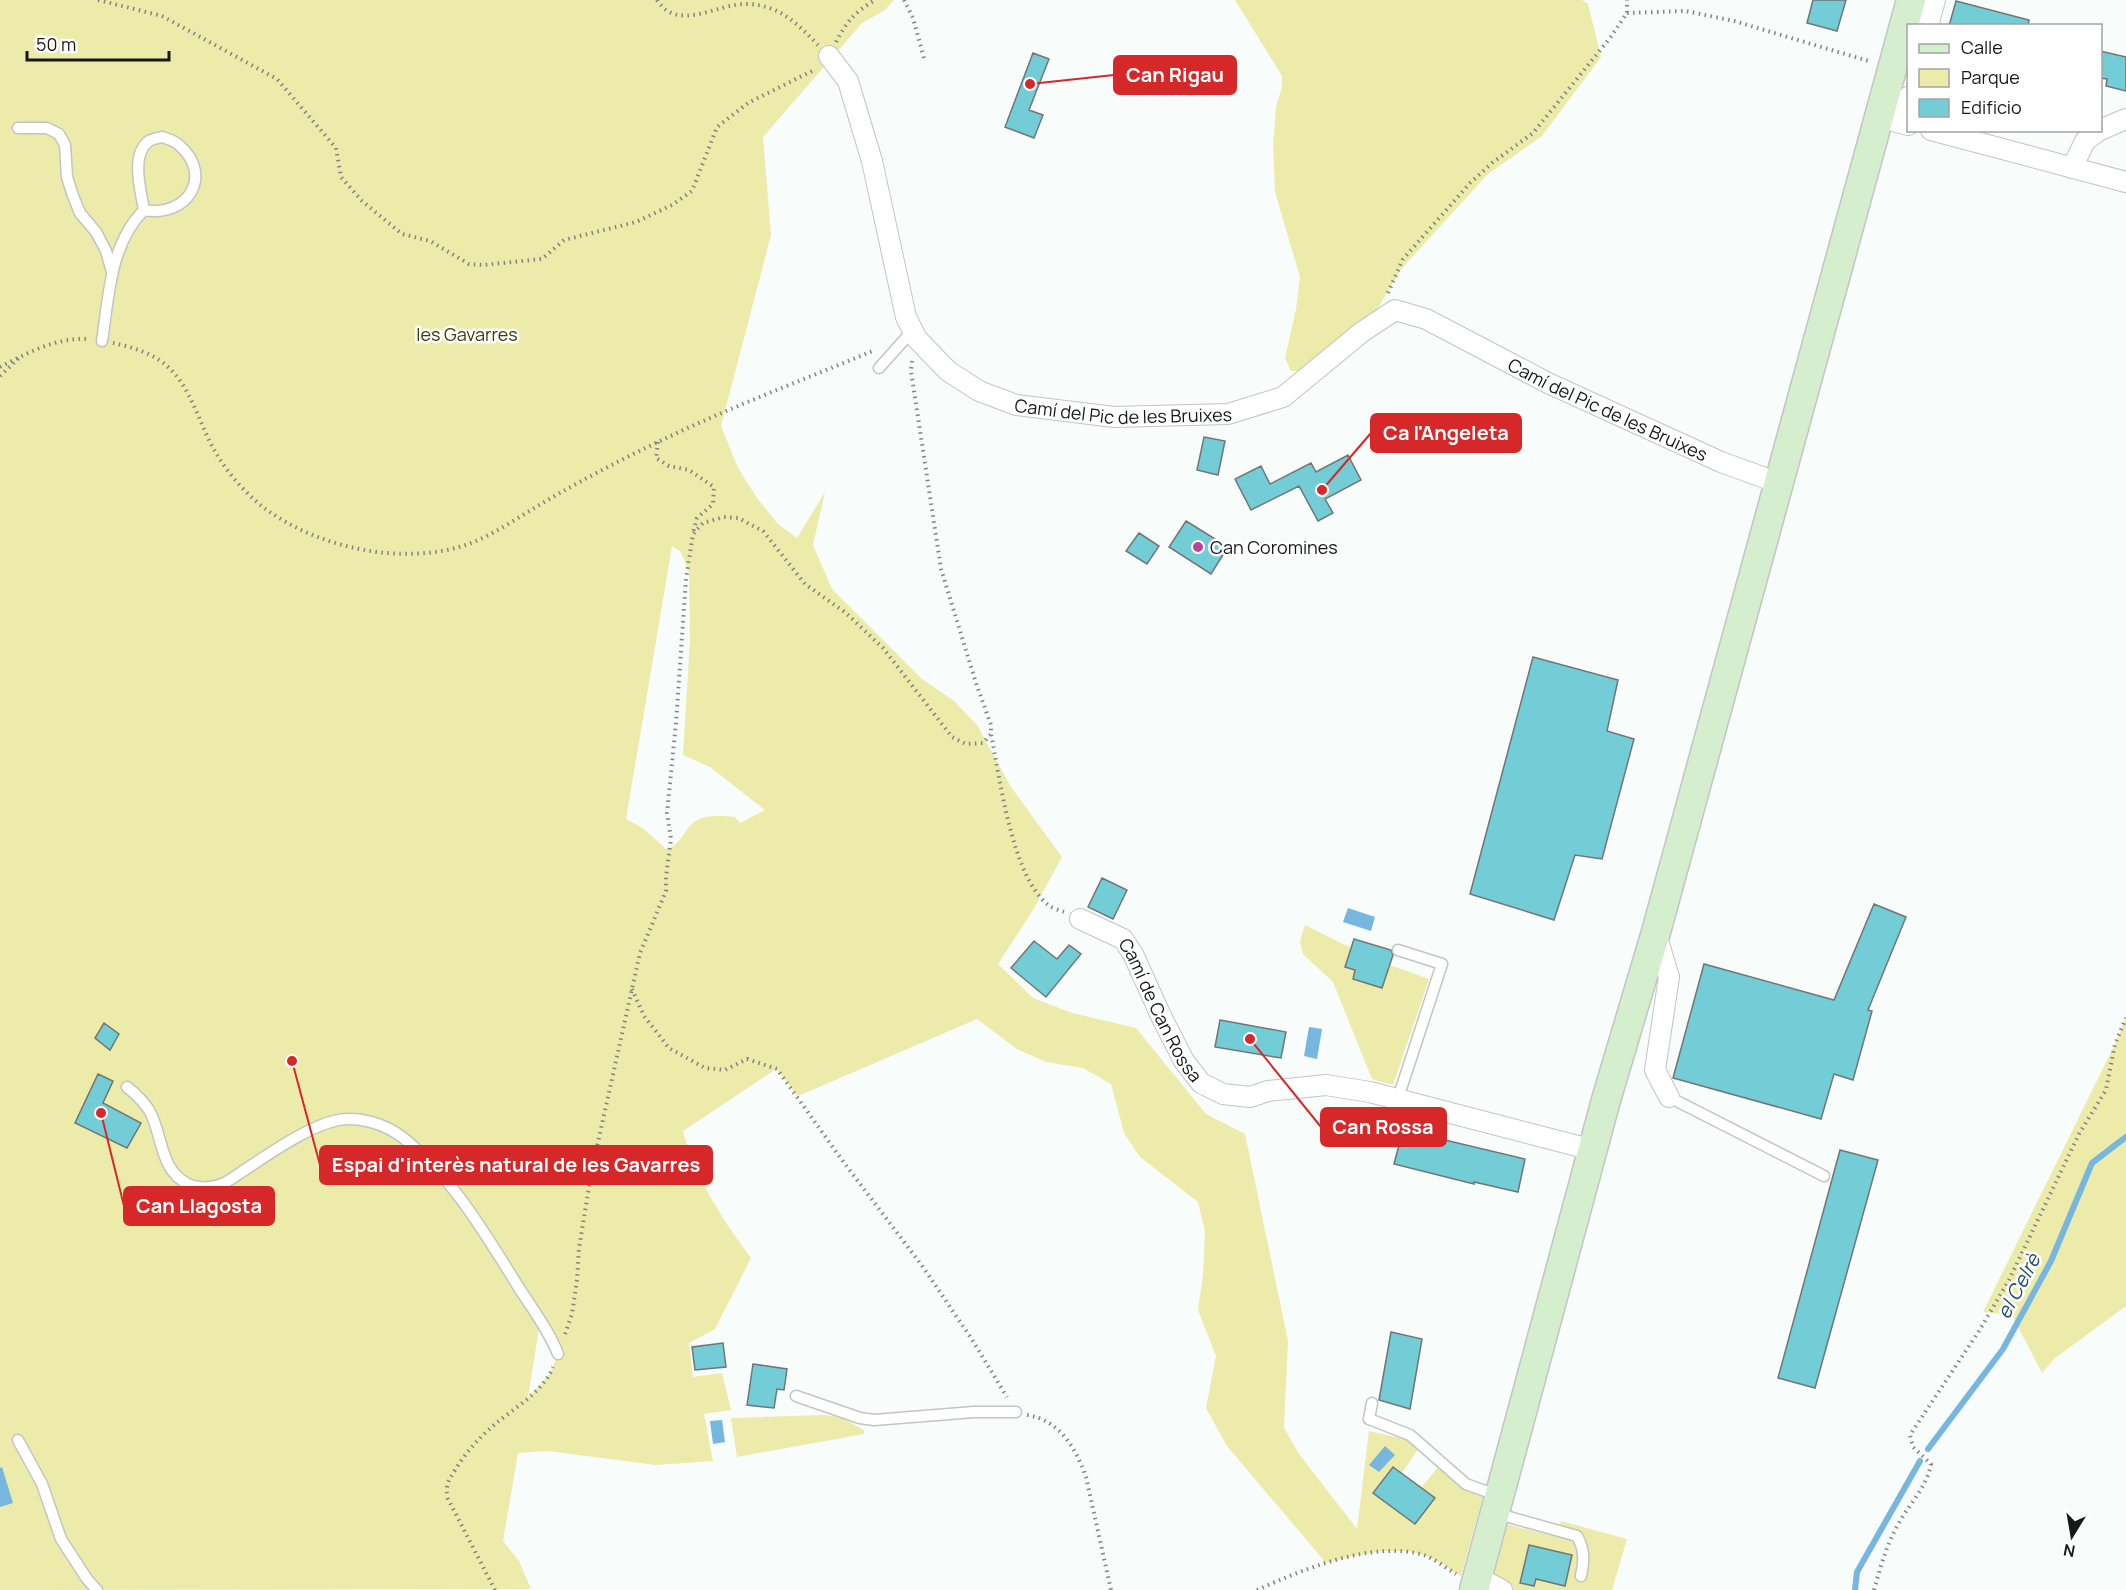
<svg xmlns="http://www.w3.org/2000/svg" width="2126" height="1590" viewBox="0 0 2126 1590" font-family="Manrope,sans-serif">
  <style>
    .green { fill: #eceba9; fill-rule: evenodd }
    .water { fill: #77b6df }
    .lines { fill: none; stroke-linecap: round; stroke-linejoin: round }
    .stream { stroke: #77b6df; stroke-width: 6 }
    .building { fill: #72cdd7; stroke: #727576; stroke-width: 1.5 }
    .lane-casing { stroke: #c1c5c3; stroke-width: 13 }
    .street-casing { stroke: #c1c5c3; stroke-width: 22 }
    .secondary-casing { stroke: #c1c5c3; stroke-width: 31 }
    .path { stroke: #818483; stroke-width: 4; stroke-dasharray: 1.5 4.5; stroke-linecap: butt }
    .lane { stroke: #fff; stroke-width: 10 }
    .street { stroke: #fff; stroke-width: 20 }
    .secondary { stroke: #d5eece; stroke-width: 28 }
    .poi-dot { fill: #b745a0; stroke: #fff; stroke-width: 2 }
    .labels { text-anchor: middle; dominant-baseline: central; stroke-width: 5; stroke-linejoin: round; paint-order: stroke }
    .park-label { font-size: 18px; fill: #3f3c06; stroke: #fff }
    .street-label { font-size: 18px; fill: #171918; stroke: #fff }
    .poi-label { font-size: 18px; fill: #171918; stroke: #fff; text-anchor: start }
    .water-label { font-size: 20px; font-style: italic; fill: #1d4d6a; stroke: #fff }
    .leader { fill: none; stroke: #d62828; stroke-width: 2 }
    .callout-dot { fill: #d62828; stroke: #fff; stroke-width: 2 }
    .callout { fill: #d62828; stroke: #d62828; stroke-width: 2 }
    .callout-label { font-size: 20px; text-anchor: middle; font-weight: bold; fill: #fff }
  </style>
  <rect width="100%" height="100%" fill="#f8fcfb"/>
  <path class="green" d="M0,0H894L885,10L862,23L763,137L771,235L721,426L738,468L757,498L778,524L797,538L825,492L813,545L832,589L922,679L954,701L977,725L1011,787L1062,857L1033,910L998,964L1033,998L1072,1013L1136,1028L1206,1114L1245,1134L1288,1341L1284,1428L1299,1454L1357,1529L1369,1431L1405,1439L1418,1449L1402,1473L1393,1467L1373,1493L1414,1524L1434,1499L1421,1488L1439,1466L1469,1490L1483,1496L1461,1576C1450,1570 1437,1559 1424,1555C1392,1545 1358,1555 1326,1563L1227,1446L1206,1408L1216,1356L1198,1310L1203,1275L1205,1231L1198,1202L1140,1157L1124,1133L1111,1084L1083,1068L1046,1062L1017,1049L977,1019L798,1096L776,1069L683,1131C695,1178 723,1220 751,1258L715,1329L689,1343L693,1377L722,1373L731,1410L704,1414L713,1461L656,1465L548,1451L518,1453L503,1541L519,1561L531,1589L0,1590ZM672,546L681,552L689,573L690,639L683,755L710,767L765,810L740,823L735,817C722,816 703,814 693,823C683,832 680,846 666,849L644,829L626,819ZM540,1322L558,1354L550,1374L528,1398Z
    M1235,0H1582L1588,4L1601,57L1542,136L1488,174L1402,268L1373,316L1307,371H1291L1285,358L1296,309L1300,277L1275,192L1273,146L1276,107L1282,87V76Z
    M1305,925L1351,948L1345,966L1355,970L1353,979L1382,988L1390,965L1429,979L1393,1085L1372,1079L1333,982L1303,954L1300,941Z
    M2126,1018V1306L2055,1358L2042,1373L2012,1315L1983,1312L2115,1044Z
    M823,1415L841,1417L864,1430V1434L737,1457L731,1418Z
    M1561,1521L1627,1539L1612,1590H1502L1491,1584L1506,1524L1556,1537Z"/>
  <path class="water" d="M1348,908L1375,917L1371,931L1343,922Z
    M1309,1027L1322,1029L1317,1059L1304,1056Z
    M722,1420L725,1442L713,1444L710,1421Z
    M1385,1446L1395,1455L1379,1472L1369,1465Z
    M2,1467L13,1503L0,1507V1468Z"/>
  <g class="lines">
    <path class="stream" d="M1928,1449L2003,1349L2051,1261L2092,1163L2126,1137
      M1855,1590L1857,1572L1920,1461"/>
  </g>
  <path class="building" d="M1813,0H1846L1837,31L1807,23Z
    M1956,1L2029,20L2028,26H1949Z
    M2100,51L2126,57V91L2106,86L2107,79L2100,78Z
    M1033,53L1049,59L1029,110L1043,115L1034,138L1005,127Z
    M1204,437L1225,441L1218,475L1197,470Z
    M1348,455L1361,480L1325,499L1333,513L1318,521L1299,486L1251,510L1235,479L1261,466L1270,484L1311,463L1316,472Z
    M1186,521L1228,547L1211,574L1169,547Z
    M1139,533L1159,546L1147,564L1126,551Z
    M1533,657L1618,680L1607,731L1634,739L1602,859L1575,855L1554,920L1470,894Z
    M1102,878L1127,890L1113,919L1088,907Z
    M1874,904L1906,917L1868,1010L1872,1011L1853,1080L1834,1074L1821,1119L1673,1078L1704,964L1834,1000Z
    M1354,939L1391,950L1393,955L1382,988L1353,979L1355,970L1345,967Z
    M1034,941L1057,959L1069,945L1081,954L1046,997L1011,968Z
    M1220,1020L1286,1032L1281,1058L1215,1047Z
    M104,1023L119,1034L110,1050L95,1038Z
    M98,1074L113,1081L103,1103L141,1123L127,1148L75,1123Z
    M1403,1130L1525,1159L1518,1192L1474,1182V1184L1394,1164Z
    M1840,1150L1878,1160L1815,1388L1778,1378Z
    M1391,1332L1422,1339L1410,1409L1379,1400Z
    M723,1343L726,1367L695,1370L692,1347Z
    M753,1364L787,1369L784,1390L777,1389L774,1408L747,1405Z
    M1393,1467L1435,1498L1415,1524L1373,1493Z
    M1529,1545L1572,1555L1565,1586L1536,1579L1534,1586L1520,1583Z"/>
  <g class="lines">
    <g class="lane-casing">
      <path id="lane" d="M18,128H47L59,134L65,145L67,177L73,196L80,213L96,232L106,251L112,272
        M162,137C168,139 175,141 179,145C214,175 188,218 144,210C141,192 130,154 149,141C152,139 158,138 162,137Z
        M102,341C109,295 110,244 144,210
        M879,368L913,330
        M127,1087C136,1094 143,1101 149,1110C163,1134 159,1170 188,1184C194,1187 204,1188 210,1187C224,1186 235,1176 246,1169C272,1152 309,1126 338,1120C359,1116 385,1124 402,1137C453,1177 487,1237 521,1291C534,1311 549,1331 558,1354
        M1669,1097L1824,1176
        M1398,1098L1442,964L1398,950
        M796,1396L860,1418L874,1420L974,1412H1016
        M1372,1403L1369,1419L1410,1435L1466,1484L1499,1496
        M18,1440L42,1484L61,1539L87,1579L97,1590
        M1495,1513L1577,1536C1585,1550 1584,1561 1581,1576"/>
    </g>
    <g class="street-casing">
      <g id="street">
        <path d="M1928,26L1935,0"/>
        <path id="s1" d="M829,56L848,81L872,161L906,317L917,339L948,371L979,391L1016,405L1114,417L1228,414L1283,397L1362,332L1395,310L1426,319L1548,383L1721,462L1779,483"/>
        <path d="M1879,117L1908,125"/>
        <path d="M1901,123L1908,97"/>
        <path d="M1931,130L2126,182"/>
        <path d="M2100,130L2126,119"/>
        <path d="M2072,168L2085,141L2100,130"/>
        <path id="s2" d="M1080,919L1123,939L1133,954L1161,1016L1184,1061L1201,1083L1223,1094L1250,1097L1268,1091L1326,1085L1370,1092L1593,1150"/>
        <path d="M1656,934L1669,977L1655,1070L1669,1097"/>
        <path d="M1477,1577L1502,1590"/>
      </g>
    </g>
    <g class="secondary-casing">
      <path id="secondary" d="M1474,1590L1606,1100L1656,932L1911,0"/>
    </g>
    <path class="path" d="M98,0L162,16L277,79L336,148L341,177L362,201L402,234L430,241L469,264L483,265L542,259L564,240L636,222L672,205L692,191L717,127L748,103L816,69
      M657,0C678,33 718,3 747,4C779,5 797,23 818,45
      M904,0L913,18L925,62
      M1627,13L1686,11L1734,21L1872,62
      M836,42C847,21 855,12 875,0
      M1388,293L1403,259L1470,183L1492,163L1533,133L1610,38L1627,13V0
      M113,343C131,347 153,353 167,366C192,388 199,425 216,453C227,472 245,493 263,507C317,548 401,566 466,545C494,535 520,516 546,501C582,480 620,460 658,442C728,408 803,380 875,350
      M912,361L911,371L941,569L976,683L991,725V734C1000,779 1012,875 1047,904C1051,908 1059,910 1064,912
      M0,367C27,353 57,337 88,339
      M0,376L19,358
      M658,442L656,458L669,466L689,470L714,487L713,504L697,518L693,533
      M632,989L644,1016L669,1048L705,1068L725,1070L747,1059L777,1069L842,1160L923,1267L971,1338L1007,1397
      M565,1334L572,1314L577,1280L579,1248L592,1169L640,953L666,891V877L671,839L667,813L676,723L686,579L693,534L703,523L724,517L738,518L763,531L805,584L846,613L883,648L952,737L966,744L983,743L991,734
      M1027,1415C1060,1420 1076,1449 1086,1477L1111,1590
      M495,1590L448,1499C445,1486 448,1481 455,1470C466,1452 479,1438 494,1425C514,1408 543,1392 553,1367
      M1257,1590C1304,1569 1373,1540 1424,1555C1435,1559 1446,1568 1456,1574
      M1874,1590C1881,1565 1887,1543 1900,1521C1911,1502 1927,1486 1931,1464L1913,1447L1910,1435L1979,1331L2009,1280L2079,1134L2106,1090L2115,1044L2126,1018"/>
    <use href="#lane" class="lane"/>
    <use href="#street" class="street"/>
    <use href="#secondary" class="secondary"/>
  </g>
  <circle class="poi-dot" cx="1198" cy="547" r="6"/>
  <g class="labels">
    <g class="park-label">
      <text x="467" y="334">les Gavarres</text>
    </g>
    <g class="street-label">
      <text stroke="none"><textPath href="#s1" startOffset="528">Camí del Pic de les Bruixes</textPath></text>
      <text stroke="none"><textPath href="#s1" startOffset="1068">Camí del Pic de les Bruixes</textPath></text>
      <text stroke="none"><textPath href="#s2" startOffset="128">Camí de Can Rossa</textPath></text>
    </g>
    <g class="poi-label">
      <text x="1210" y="547">Can Coromines</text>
    </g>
    <g class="water-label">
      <text transform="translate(2018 1286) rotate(-62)">el Celrè</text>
    </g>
  </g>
  <path class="leader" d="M1030 84L1114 75M1322 490L1371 433M1250 1039L1321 1127M292 1061L320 1165M101 1113L124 1206"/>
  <g class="callout-dot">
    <circle cx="1030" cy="84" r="6"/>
    <circle cx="1322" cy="490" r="6"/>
    <circle cx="1250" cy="1039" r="6"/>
    <circle cx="292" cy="1061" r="6"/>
    <circle cx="101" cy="1113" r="6"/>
  </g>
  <g class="callout">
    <rect x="1114" y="56" width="122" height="38" rx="6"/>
    <rect x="1371" y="414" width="150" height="38" rx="6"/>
    <rect x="1321" y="1108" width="125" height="38" rx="6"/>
    <rect x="320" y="1146" width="392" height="38" rx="6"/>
    <rect x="124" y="1187" width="150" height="38" rx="6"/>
  </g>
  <g class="callout-label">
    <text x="1175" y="82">Can Rigau</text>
    <text x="1446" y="440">Ca l'Angeleta</text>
    <text x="1383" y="1134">Can Rossa</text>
    <text x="516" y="1172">Espai d'interès natural de les Gavarres</text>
    <text x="199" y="1213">Can Llagosta</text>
  </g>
  <rect x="1907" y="24" width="195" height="108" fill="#ffffff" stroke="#a2a3a3" stroke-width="1.5"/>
  <rect x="1919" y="44" width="30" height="9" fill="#d5eece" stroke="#a2a3a3" stroke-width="1.5"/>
  <text x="1961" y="54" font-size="18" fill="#171918">Calle</text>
  <rect x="1919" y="69" width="30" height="18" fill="#eceba9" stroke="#a2a3a3" stroke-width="1.5"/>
  <text x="1961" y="84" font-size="18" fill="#171918">Parque</text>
  <rect x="1919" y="99" width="30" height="18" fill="#72cdd7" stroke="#a2a3a3" stroke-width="1.5"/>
  <text x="1961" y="114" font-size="18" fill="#171918">Edificio</text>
  <g transform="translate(2072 1536) rotate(191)" stroke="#ffffff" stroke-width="4.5" paint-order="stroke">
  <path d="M0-4.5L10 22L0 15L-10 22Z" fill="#171918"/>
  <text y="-9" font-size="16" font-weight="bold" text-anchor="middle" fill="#171918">N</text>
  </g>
  <path d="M27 51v9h142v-9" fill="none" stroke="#171918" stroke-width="3"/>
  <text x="36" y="51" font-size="18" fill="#171918" stroke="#ffffff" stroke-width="4.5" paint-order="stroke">50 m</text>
</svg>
